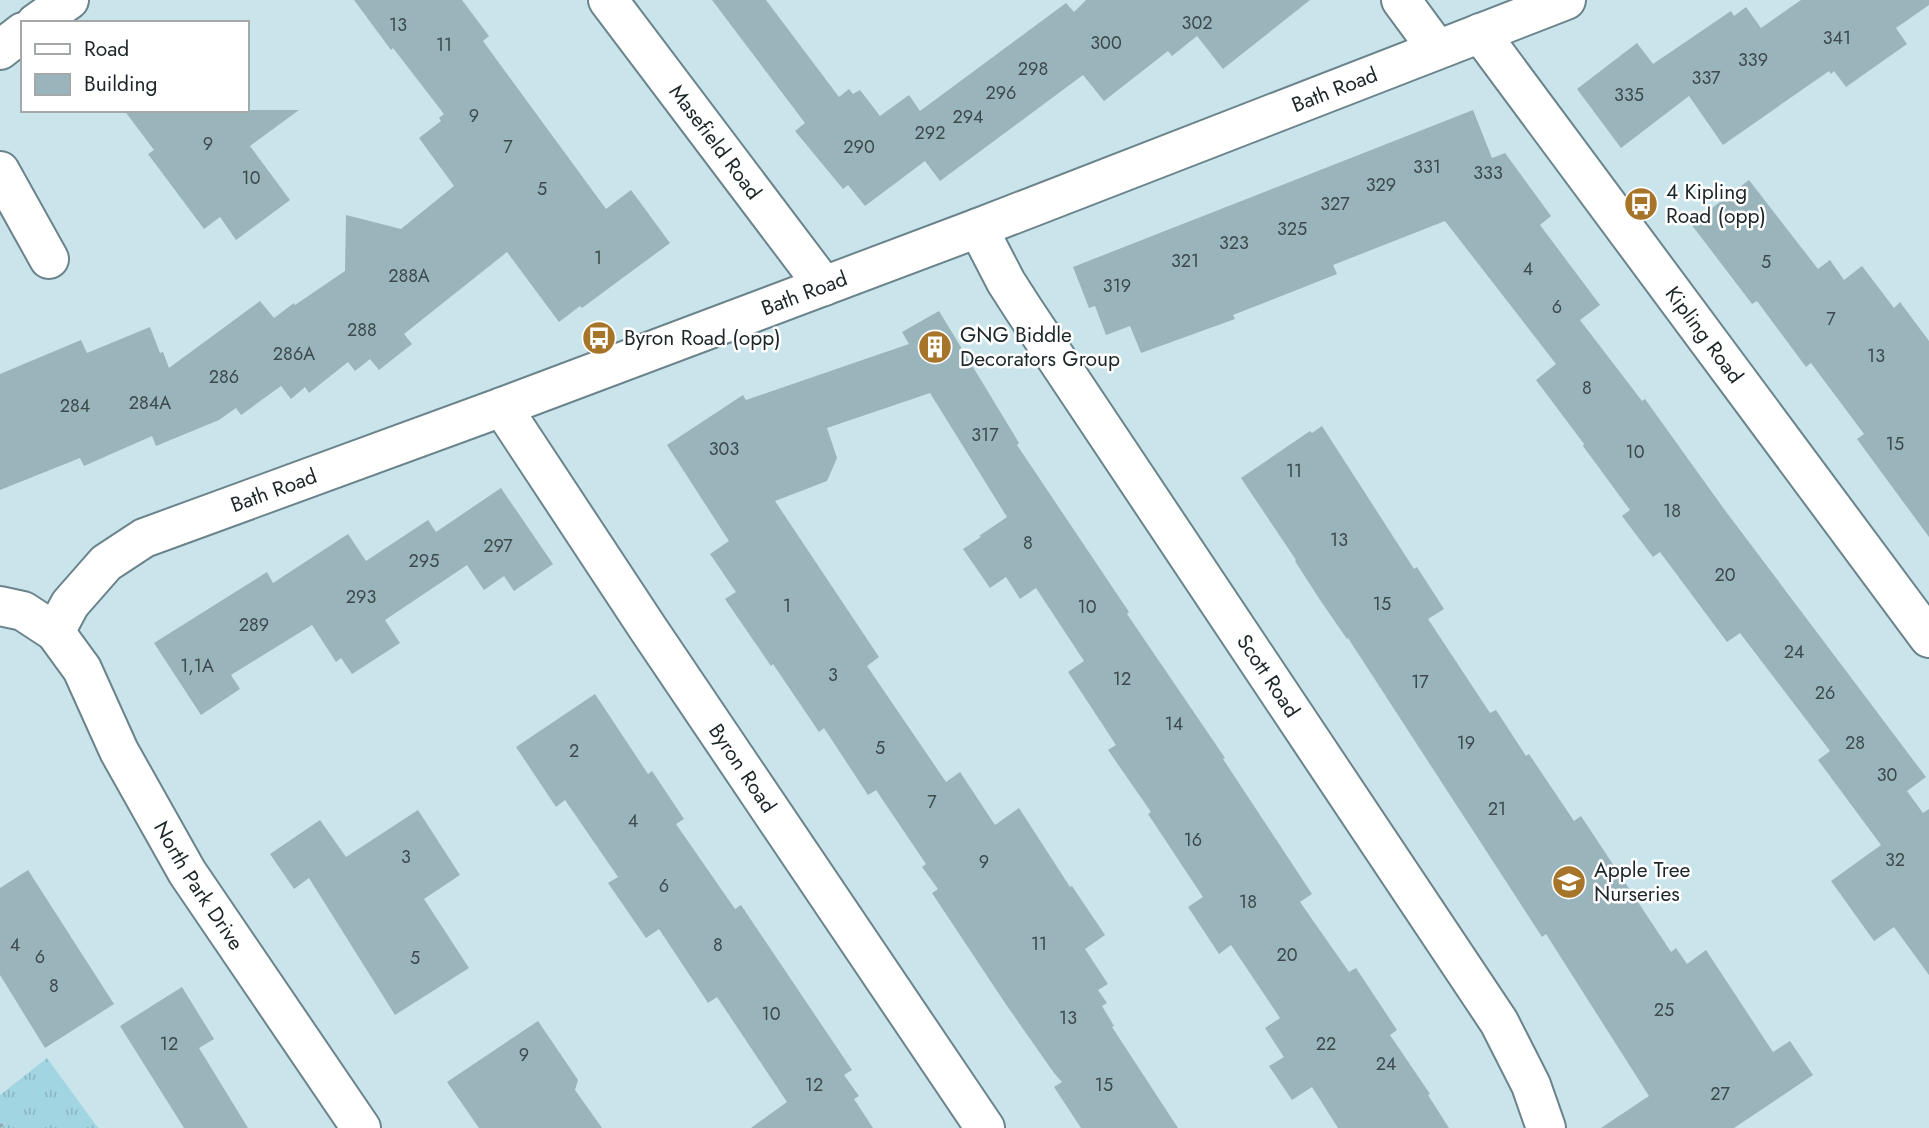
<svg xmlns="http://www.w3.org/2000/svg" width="1929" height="1128" viewBox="0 0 1929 1128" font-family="Jost,sans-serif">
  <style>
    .grass { fill: url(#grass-tufts) }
    .building { fill: #9ab4bb }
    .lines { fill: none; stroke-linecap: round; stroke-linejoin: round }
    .minor-casing { stroke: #6b848b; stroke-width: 42 }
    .path { stroke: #92a8ae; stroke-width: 4.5; stroke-dasharray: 3.5 5; stroke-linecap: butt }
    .minor { stroke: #fff; stroke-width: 38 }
    .labels { text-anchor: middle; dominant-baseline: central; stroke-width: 5; stroke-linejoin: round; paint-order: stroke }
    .number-label { font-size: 18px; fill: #3c4a4e }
    .street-label { font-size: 21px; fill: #1c2629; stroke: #fff }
    .poi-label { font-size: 21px; fill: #1c2629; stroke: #fff; text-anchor: start }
  </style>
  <defs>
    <pattern id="grass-tufts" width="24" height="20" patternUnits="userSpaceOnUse" patternTransform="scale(1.75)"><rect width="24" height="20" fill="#a2d5e2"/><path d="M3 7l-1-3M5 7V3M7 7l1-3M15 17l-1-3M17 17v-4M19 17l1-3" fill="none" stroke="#8bb7c2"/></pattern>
  </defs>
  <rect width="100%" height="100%" fill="#c9e4eb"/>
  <path class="grass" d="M47,1058L98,1128H0V1095Z"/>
  <path class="building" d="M354,0H462L489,36L483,41L606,209L631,190L670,243L582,308L580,306L559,322L507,252L404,334L412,344L379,370L370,359L355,371L348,362L309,393L305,387L291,399L281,386L241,415L236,408L219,420L156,446L152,436L84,466L80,458L0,490V374L81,340L87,353L150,327L160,353L163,352L169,368L260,301L274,318L294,303L295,305L345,271L346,215L401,229L454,186L419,138L441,121L439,118L444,114L393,48L391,50Z
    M712,0H766L839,97L849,89L853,94L860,90L880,116L909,95L920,111L1066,3L1074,12L1086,0H1310L1223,69L1197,36L1172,56L1168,51L1104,101L1083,75L940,181L925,161L865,206L848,185L843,189L795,131L805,123Z
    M1801,0H1929V5L1896,28L1907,44L1846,87L1834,71L1831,74L1829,71L1723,145L1689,96L1621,148L1577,89L1637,43L1653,64L1731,11L1734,16L1746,7L1761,28Z
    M124,110H299L250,146L290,200L236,240L220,217L204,229L148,154L154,150Z
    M1473,110L1492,158L1505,153L1551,216L1540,225L1600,305L1580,320L1642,401L1645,399L1724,509L1926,777L1907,791L1923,813L1929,809V975L1894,927L1874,941L1831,881L1881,845L1818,760L1830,751L1740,633L1727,642L1660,552L1653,557L1622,516L1630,510L1583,446L1584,444L1536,380L1556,364L1445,221L1333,265L1337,274L1233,315L1235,319L1141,353L1130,326L1106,335L1095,306L1089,308L1073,267Z
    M1749,180L1818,269L1830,260L1844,280L1862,266L1894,308L1900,302L1929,341V537L1857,439L1864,434L1811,363L1806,367L1757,301L1752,304L1691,224Z
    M939,311L1019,443L1017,445L1129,612L1127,614L1225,758L1223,759L1312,894L1300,902L1349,972L1356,968L1397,1030L1390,1035L1430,1094L1428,1095L1449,1128H1338L1312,1087L1292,1100L1269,1066L1284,1057L1265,1028L1280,1018L1231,945L1219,954L1188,907L1203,897L1148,814L1151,812L1108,750L1116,745L1068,672L1084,661L1036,588L1020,599L1006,577L990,588L963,549L981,537L979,536L1007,517L930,393L827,428L837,458L827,481L775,501L879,657L867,666L946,782L960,772L995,825L1019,808L1070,887L1072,886L1105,935L1085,949L1108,984L1098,990L1107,1003L1102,1006L1114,1026L1112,1027L1178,1128H1081L1054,1087L1062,1082L1054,1073L1005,1003L932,893L938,889L922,867L926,864L876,790L868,795L824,728L819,732L773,664L771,666L725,599L736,592L710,554L729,541L667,445L743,395L746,400L909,344L902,332Z
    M1322,426L1414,569L1417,567L1444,609L1428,619L1490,713L1496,710L1526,756L1529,754L1574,821L1581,816L1671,952L1676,948L1687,964L1706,950L1773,1052L1790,1041L1813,1075L1734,1128H1601L1649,1096L1546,934L1542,937L1348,638L1347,639L1320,600L1295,561L1296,560L1241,478L1310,431L1312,433Z
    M501,488L553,564L514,591L504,576L484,590L467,565L385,620L400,643L352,674L341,658L336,662L312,625L231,675L240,689L201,715L154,643L267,572L273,583L348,534L366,561L428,520L436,532Z
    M595,694L648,774L652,771L684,819L676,824L735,909L741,905L852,1070L844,1075L859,1096L854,1099L873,1128H751L787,1102L717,997L708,1003L659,929L646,938L608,883L618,877L565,800L556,807L516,747Z
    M418,810L460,875L424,899L469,968L395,1015L309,878L294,889L270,854L320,820L346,857Z
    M28,870L114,1004L45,1048L0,975V888Z
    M182,987L214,1039L199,1048L248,1128H184L120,1026Z
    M538,1021L578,1080L575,1090L602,1128H479L447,1082Z"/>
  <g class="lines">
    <g class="minor-casing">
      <g id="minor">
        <path id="s1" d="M608,0L824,286"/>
        <path d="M1401,0L1437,49"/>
        <path d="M36,23L69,0"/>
        <path id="s2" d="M1480,33L1929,638"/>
        <path d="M0,50L23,32"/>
        <path d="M0,171L49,259"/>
        <path id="s3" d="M978,228L1006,282L1024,310L1499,1022L1531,1085L1546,1128"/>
        <path id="s4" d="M502,407L647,627L985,1128"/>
        <path id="s5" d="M0,606L23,611L55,632L82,669L119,751L187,872L361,1128"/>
        <path id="s6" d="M55,632L70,604L106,563L144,538L502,407L978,228L1566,0"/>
      </g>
    </g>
    <path class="path" d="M0,1124L2,1128"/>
    <use href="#minor" class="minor"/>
  </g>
  <defs>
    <g id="bus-disc" transform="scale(1.75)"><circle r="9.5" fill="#a6752a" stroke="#fff"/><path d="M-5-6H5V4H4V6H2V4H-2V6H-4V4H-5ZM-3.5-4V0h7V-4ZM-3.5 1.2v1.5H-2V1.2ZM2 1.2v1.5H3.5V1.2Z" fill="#fff"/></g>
    <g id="building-disc" transform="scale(1.75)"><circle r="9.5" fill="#a6752a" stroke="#fff"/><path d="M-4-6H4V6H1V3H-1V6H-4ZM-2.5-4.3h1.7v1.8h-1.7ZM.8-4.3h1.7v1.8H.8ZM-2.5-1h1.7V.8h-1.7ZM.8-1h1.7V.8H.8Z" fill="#fff"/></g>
    <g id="school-disc" transform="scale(1.75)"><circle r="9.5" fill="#a6752a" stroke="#fff"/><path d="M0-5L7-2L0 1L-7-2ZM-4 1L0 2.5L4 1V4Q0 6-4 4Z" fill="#fff"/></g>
  </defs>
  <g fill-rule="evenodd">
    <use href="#bus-disc" x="1641" y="204"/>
    <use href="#bus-disc" x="599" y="338"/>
    <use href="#building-disc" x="935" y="347"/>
    <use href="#school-disc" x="1569" y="882"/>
  </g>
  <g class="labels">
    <g class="number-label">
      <text x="1197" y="23">302</text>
      <text x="398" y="25">13</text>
      <text x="1837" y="38">341</text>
      <text x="1106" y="43">300</text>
      <text x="444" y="45">11</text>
      <text x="1753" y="60">339</text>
      <text x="1033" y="69">298</text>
      <text x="1706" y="78">337</text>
      <text x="1001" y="93">296</text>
      <text x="1629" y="95">335</text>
      <text x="474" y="116">9</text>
      <text x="968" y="117">294</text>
      <text x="930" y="133">292</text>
      <text x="208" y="144">9</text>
      <text x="508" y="147">7</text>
      <text x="859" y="147">290</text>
      <text x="1427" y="167">331</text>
      <text x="1488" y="173">333</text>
      <text x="251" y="178">10</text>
      <text x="1381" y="185">329</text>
      <text x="542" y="189">5</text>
      <text x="1335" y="204">327</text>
      <text x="1292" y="229">325</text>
      <text x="1234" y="243">323</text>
      <text x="598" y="258">1</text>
      <text x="1185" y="261">321</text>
      <text x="1766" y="262">5</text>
      <text x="1528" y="269">4</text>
      <text x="409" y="276">288A</text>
      <text x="1117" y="286">319</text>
      <text x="1557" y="307">6</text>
      <text x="1831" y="319">7</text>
      <text x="362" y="330">288</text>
      <text x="294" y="354">286A</text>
      <text x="1876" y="356">13</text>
      <text x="224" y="377">286</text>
      <text x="1587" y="388">8</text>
      <text x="150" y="403">284A</text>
      <text x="75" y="406">284</text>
      <text x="985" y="435">317</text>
      <text x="1895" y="444">15</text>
      <text x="724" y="449">303</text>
      <text x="1635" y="452">10</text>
      <text x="1294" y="471">11</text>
      <text x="1672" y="511">18</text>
      <text x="1339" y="540">13</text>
      <text x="1028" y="543">8</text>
      <text x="498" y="546">297</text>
      <text x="424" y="561">295</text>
      <text x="1725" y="575">20</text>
      <text x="361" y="597">293</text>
      <text x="1382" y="604">15</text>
      <text x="787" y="606">1</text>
      <text x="1087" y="607">10</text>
      <text x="254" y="625">289</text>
      <text x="1794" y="652">24</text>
      <text x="197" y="666">1,1A</text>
      <text x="833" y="675">3</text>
      <text x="1122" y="679">12</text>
      <text x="1420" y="682">17</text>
      <text x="1825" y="693">26</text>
      <text x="1174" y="724">14</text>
      <text x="1466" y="743">19</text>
      <text x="1855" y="743">28</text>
      <text x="880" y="748">5</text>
      <text x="574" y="751">2</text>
      <text x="1887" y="775">30</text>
      <text x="932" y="802">7</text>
      <text x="1497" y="809">21</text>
      <text x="633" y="821">4</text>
      <text x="1193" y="840">16</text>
      <text x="406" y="857">3</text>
      <text x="1895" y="860">32</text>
      <text x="984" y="862">9</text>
      <text x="664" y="886">6</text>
      <text x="1248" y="902">18</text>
      <text x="1039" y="944">11</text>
      <text x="15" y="945">4</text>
      <text x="718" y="945">8</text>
      <text x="1287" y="955">20</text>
      <text x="40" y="957">6</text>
      <text x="415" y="958">5</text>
      <text x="54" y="986">8</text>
      <text x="1664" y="1010">25</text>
      <text x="771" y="1014">10</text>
      <text x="1068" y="1018">13</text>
      <text x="169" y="1044">12</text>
      <text x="1326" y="1044">22</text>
      <text x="524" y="1055">9</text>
      <text x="1386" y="1064">24</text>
      <text x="814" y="1085">12</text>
      <text x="1104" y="1085">15</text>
      <text x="1720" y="1094">27</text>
    </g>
    <g class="street-label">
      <text stroke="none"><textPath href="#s6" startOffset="1404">Bath Road</textPath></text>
      <text stroke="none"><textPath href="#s1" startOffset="178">Masefield Road</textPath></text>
      <text stroke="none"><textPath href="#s6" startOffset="836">Bath Road</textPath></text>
      <text stroke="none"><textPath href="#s2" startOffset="376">Kipling Road</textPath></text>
      <text stroke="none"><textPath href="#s6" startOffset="270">Bath Road</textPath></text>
      <text stroke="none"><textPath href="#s3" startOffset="534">Scott Road</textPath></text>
      <text stroke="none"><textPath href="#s4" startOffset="434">Byron Road</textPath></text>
      <text stroke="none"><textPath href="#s5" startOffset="354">North Park Drive</textPath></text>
    </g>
    <g class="poi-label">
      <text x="1666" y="192">4 Kipling<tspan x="1666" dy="24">Road (opp)</tspan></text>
      <text x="960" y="335">GNG Biddle<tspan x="960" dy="24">Decorators Group</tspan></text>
      <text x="624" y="338">Byron Road (opp)</text>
      <text x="1594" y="870">Apple Tree<tspan x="1594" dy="24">Nurseries</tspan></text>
    </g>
  </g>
  <rect x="21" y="21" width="228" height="91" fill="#ffffff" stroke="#a4a8a9" stroke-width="2"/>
  <rect x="35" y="44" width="35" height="10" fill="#ffffff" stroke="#a4a8a9" stroke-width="2"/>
  <text x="84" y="56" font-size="21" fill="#1c2629">Road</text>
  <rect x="35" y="74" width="35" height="21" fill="#9ab4bb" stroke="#a4a8a9" stroke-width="2"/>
  <text x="84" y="91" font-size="21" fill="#1c2629">Building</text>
</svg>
